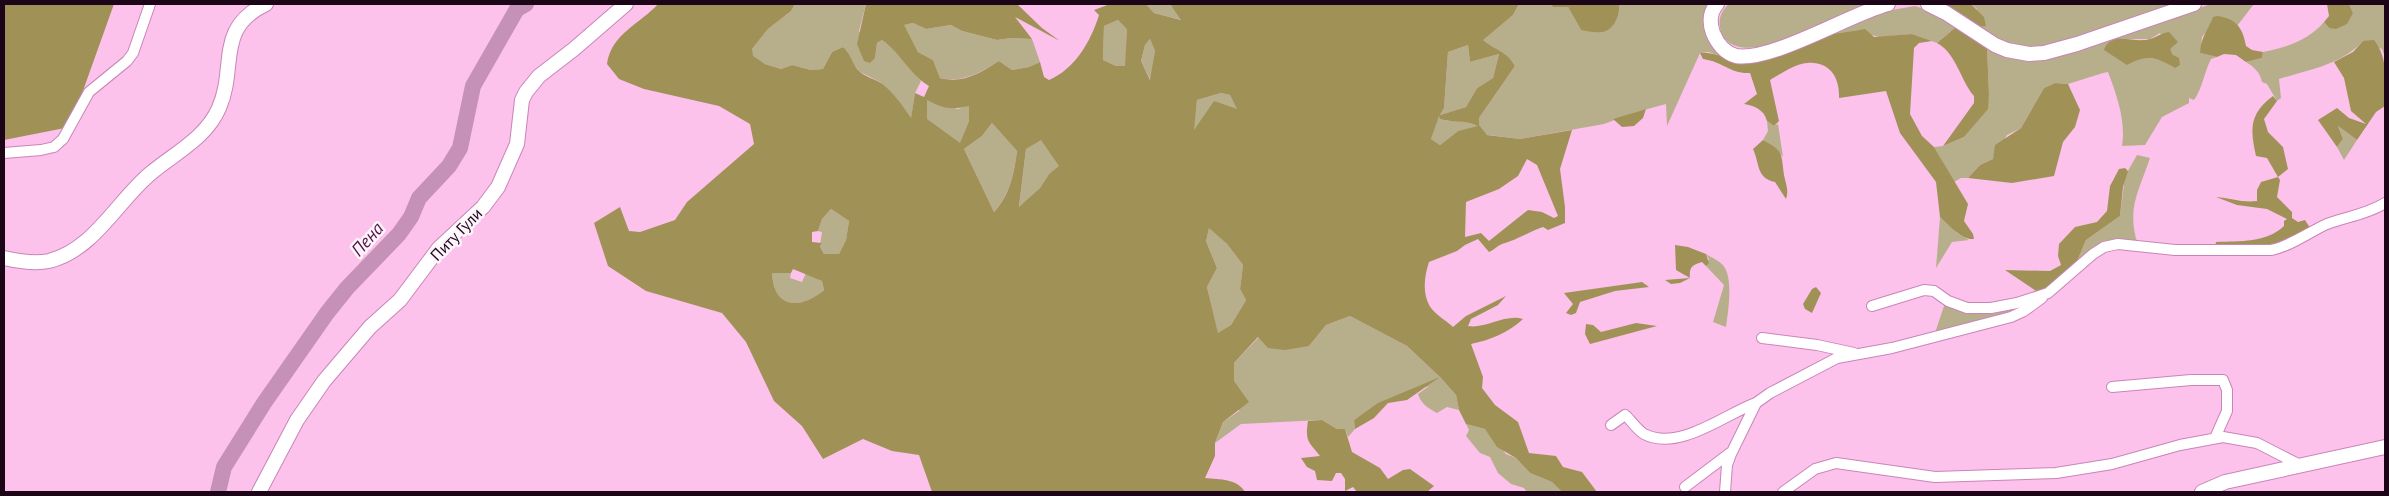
<svg xmlns="http://www.w3.org/2000/svg" width="2389" height="496" viewBox="0 0 2389 496" font-family="'PT Sans',sans-serif">
  <style>
    .green { fill: #b7af8c; fill-rule: evenodd }
    .forest { fill: #a09256; fill-rule: evenodd }
    .lines { fill: none; stroke-linecap: round; stroke-linejoin: round }
    .river { stroke: #c591b7; stroke-width: 16 }
    .street-casing { stroke: #c985b7; stroke-width: 12 }
    .secondary-casing { stroke: #c985b7; stroke-width: 16 }
    .street { stroke: #fff; stroke-width: 10 }
    .secondary { stroke: #fff; stroke-width: 14 }
    .labels { text-anchor: middle; dominant-baseline: central; stroke-width: 5; stroke-linejoin: round; paint-order: stroke }
    .street-label { font-size: 16px; fill: #1c0517; stroke: #fdf5fb }
    .water-label { font-size: 18px; font-style: italic; fill: #531447; stroke: #fdf5fb }
  </style>
  <rect width="100%" height="100%" fill="#fcc2ec"/>
  <path class="green" d="M795,4H866L859,31L875,58L877,43L882,40L890,45L921,81L915,93L911,119L880,82L860,72L854,65L847,51L843,47L832,52L823,69L811,70L792,65L781,69L765,64L752,56V49L768,29L791,11Z
    M1146,4H1170L1182,20L1154,13Z
    M1519,4H1551L1553,7H1568L1581,30L1619,7V4H1709L1708,38L1720,56L1709,52L1700,53L1667,126L1666,104L1633,113L1604,124L1520,139L1458,131L1440,145L1431,139L1436,122L1444,108L1448,52L1468,45L1470,62L1499,54L1493,78L1477,88L1466,107L1440,115V119L1447,121L1455,119L1479,125V118L1515,66C1506,51 1496,50 1482,40L1513,15Z
    M1729,4H1865C1837,14 1733,80 1720,28C1718,18 1722,10 1729,4Z
    M1971,4H2177C2140,17 2045,59 2010,46C1998,42 1987,33 1976,27L1977,9Z
    M2211,4H2254L2237,26L2211,23L2210,28L2202,37L2200,53L2217,57L2211,59C2204,73 2202,89 2194,100L2189,98V103L2162,117L2145,145L2122,146C2126,121 2117,96 2108,72L2103,73L2068,84L2055,83L2044,88L2021,128L2007,135L1993,159L1980,165L1968,178H1961L1954,182L1934,147L1943,146L1964,137L1987,109L1989,94L1987,47C2014,62 2039,61 2068,54ZM2160,33L2173,55L2175,68L2161,60L2143,57L2126,39H2150Z
    M2349,4H2385V57L2382,49L2363,41C2341,65 2308,70 2279,79L2281,98L2277,101L2267,84L2262,82C2260,72 2254,67 2246,62L2262,58L2263,52C2285,48 2309,40 2324,22L2329,28L2353,13Z
    M1915,6L1933,12L1956,27L1937,43L1912,34L1880,37L1871,35L1840,34L1820,37L1886,11Z
    M1118,20L1127,28L1126,66H1116L1103,60L1104,26Z
    M913,23L926,29L951,25L962,31L997,40L1012,38L1032,39L1040,62L1029,67L1012,70L999,61C980,73 963,83 940,78L933,60L918,52L903,25Z
    M1150,39L1155,51L1151,81L1141,61L1145,45Z
    M1221,93L1230,95L1238,110L1193,132L1197,100Z
    M927,100L958,109L969,105V121L960,144L926,119Z
    M1767,121L1774,126L1778,124L1783,157L1773,146L1763,140L1768,131Z
    M992,123L1017,151C1014,174 1010,194 994,212L964,149L982,136Z
    M2338,126L2357,140L2344,160L2337,147L2343,139Z
    M1041,139L1060,166L1049,174L1040,188L1019,208L1026,149Z
    M2137,155L2150,158C2139,191 2126,209 2138,245L2118,244L2072,273L2086,240L2120,216L2125,176Z
    M831,209L849,221L846,240L839,254H824L820,245L822,232L818,231L822,219Z
    M1940,217L1957,233L1969,240L1952,242L1936,268Z
    M1209,227L1227,244L1243,265L1240,289L1246,300L1231,325L1218,334L1207,287L1217,268L1206,241Z
    M1706,254C1712,258 1721,261 1725,268C1733,283 1728,312 1726,327L1713,322L1724,285L1706,266L1709,259Z
    M772,273H791L790,278L802,282L806,273L822,281L824,290C800,310 774,309 772,273Z
    M1943,298L1953,303L2030,308L1934,336L1944,306Z
    M1350,316L1407,346L1440,377L1456,395L1459,410L1447,407L1437,413C1428,408 1421,404 1418,394L1429,386C1399,394 1380,402 1354,420L1355,429L1348,437L1345,429H1337L1322,420L1241,424L1215,443L1223,422L1239,411L1234,381V363L1259,337L1309,346L1326,325Z
    M1466,424L1485,429L1506,454L1516,458L1530,473L1552,482L1562,492H1527L1524,488L1511,484L1498,473L1490,457L1480,453L1466,436L1469,430Z"/>
  <path class="forest" d="M4,4H114L70,127L4,140Z
    M658,4H795L791,11L768,29L752,49L753,56L765,64L781,69L792,65L811,70L823,69L832,52L843,47C851,53 852,65 860,72C866,77 874,79 881,83C894,93 902,105 911,118L915,93L924,97L929,86C910,75 900,52 882,40L877,43L875,58L870,63L864,61L857,44L866,4H1017L1042,28L1060,41L1015,17L1032,39L1012,38L997,40L962,31L951,25L926,29L913,23L904,25L918,52L933,60L940,78C963,84 980,73 999,61L1012,70L1029,67L1040,62L1044,77L1049,80C1075,69 1091,41 1099,15L1094,10L1110,4H1146L1154,13L1181,20L1170,4H1519L1513,15L1483,40C1496,51 1506,50 1515,66L1479,118V125L1487,135L1520,139L1572,130L1560,169L1565,207V223L1548,230L1543,227C1529,232 1516,240 1502,244C1497,246 1494,250 1489,252L1478,239L1465,245L1457,251L1429,262C1424,277 1422,294 1431,308C1436,315 1447,321 1453,327L1466,316L1506,296L1498,305L1471,319L1468,326C1486,329 1506,313 1523,319C1508,333 1490,340 1471,344L1483,377L1482,388L1495,405L1518,422L1529,453L1556,456L1563,467L1582,472L1597,492H1562L1552,482L1530,473L1516,458L1497,447L1485,429L1466,424L1459,410L1456,395L1440,377L1407,400L1388,403L1374,418L1355,429L1354,420L1378,403L1440,377L1407,346L1350,316L1326,325L1309,346L1285,350L1268,348L1258,337L1234,363V381L1249,402L1223,422L1215,443V456L1205,478C1220,480 1237,478 1245,492H932L919,455L892,451L863,439L823,459L802,426L774,401L746,342L722,313L646,291L608,266L594,223L620,207L629,231L640,232L675,220L687,202L754,144L750,124L719,106L644,89L619,79L607,64C611,34 640,24 658,4ZM1118,20L1127,29L1125,66H1116L1103,60L1104,26ZM1150,39L1155,51L1150,80L1141,61L1145,45ZM1468,45L1470,62L1499,54L1493,78L1477,88L1466,107L1440,115L1444,108L1448,52ZM1221,93L1230,95L1237,109L1214,101L1194,130L1197,100ZM927,100C945,109 950,110 969,106V121L960,143L927,119ZM1439,116L1440,119C1453,123 1463,119 1478,126L1458,131L1440,145L1431,139ZM992,123L1017,151C1014,174 1010,195 994,212L964,149L982,136ZM1041,140L1059,166L1049,174L1040,188L1019,207L1026,149ZM1527,159L1537,165L1558,216L1554,218L1542,212L1528,210L1489,241L1481,233L1465,237L1466,202L1499,189L1518,176ZM831,209L849,221L846,240L839,254H824L820,246L822,243L812,242V232L818,231L822,219ZM1209,228L1227,244L1243,265L1240,289L1246,300L1231,325L1218,333L1207,287L1217,268L1206,241ZM793,269L822,281L824,290C800,310 774,309 772,273H791Z
    M1551,4H1619C1620,15 1614,31 1601,32C1595,33 1587,31 1581,30L1568,7H1553Z
    M1943,4H1971L1984,17L1986,26L1976,27Z
    M2327,4H2349L2353,13L2347,24L2336,29L2329,28L2324,22L2329,16Z
    M2217,16C2236,18 2243,28 2246,46L2252,50L2263,52L2262,58L2246,62L2236,55L2224,54L2217,57L2200,53C2200,39 2208,30 2213,17Z
    M1956,27L1987,47L1989,94L1988,109L1964,137L1943,146L1974,103V96C1960,80 1957,54 1937,43Z
    M1865,29L1874,37L1912,34L1932,41L1919,43L1914,48L1910,114L1922,136L1934,147L1968,204L1964,221L1973,234L1974,239C1961,240 1949,225 1940,217L1936,182L1900,133L1886,91L1839,98C1840,77 1829,61 1807,63C1794,64 1781,74 1770,80L1779,121L1774,126L1767,121C1764,109 1754,106 1744,104L1757,94L1750,73C1730,74 1724,62 1703,59L1700,53C1717,51 1732,63 1750,62C1774,62 1796,45 1819,37C1834,33 1851,32 1865,29Z
    M2169,32L2178,42L2170,49L2173,55L2179,58L2180,65L2175,68C2155,57 2148,54 2127,65L2104,50C2111,30 2134,44 2150,39C2157,37 2161,33 2169,32Z
    M2374,40C2389,59 2385,82 2385,106L2376,112L2357,140L2338,126L2343,139L2337,147L2318,120L2337,108L2349,118L2366,124L2351,111L2344,78L2334,62L2353,52L2363,41Z
    M2055,83L2068,84L2080,110L2075,127L2063,142L2054,176L2012,183L1968,178L1980,165L1993,159L1995,145L2021,128L2044,88Z
    M2273,96L2277,101L2264,119L2268,132L2283,147L2288,169L2278,177L2280,180L2277,197L2292,212V218L2298,222L2305,220L2312,231L2285,246L2214,251L2216,242C2240,241 2266,243 2284,226V221L2287,219L2267,209L2237,205L2216,197C2230,198 2243,203 2257,201V190L2261,182L2278,177L2267,158L2256,156C2250,129 2249,114 2273,96Z
    M1646,109L1643,118L1634,126L1622,127L1613,119Z
    M1763,140C1784,151 1781,154 1784,175C1786,185 1789,190 1786,199L1775,182C1756,178 1760,164 1753,149Z
    M2125,168L2128,171L2123,187L2120,216L2086,240L2072,273L2042,295L2005,270L2050,271L2061,265L2058,256L2059,244L2075,227L2097,222L2107,211L2110,186L2119,169Z
    M1675,245L1688,247L1706,254L1709,263L1706,266L1702,262C1692,265 1689,267 1690,278L1680,283L1671,284L1665,280L1690,278L1676,270Z
    M1642,282L1649,287L1615,291L1580,302L1576,313L1571,315L1566,313L1573,304L1564,293Z
    M1816,287L1821,293L1812,313L1805,309L1803,304L1812,289Z
    M1636,323L1657,326L1590,344L1585,334L1586,324L1593,325L1601,332Z
    M1322,420L1337,429H1345L1352,452L1380,468L1388,479L1403,470L1410,469L1434,486L1427,492H1357L1353,487L1345,491V479L1341,473H1336L1332,481L1317,480L1315,471L1307,467L1301,458L1320,456C1308,441 1305,441 1308,421Z"/>
  <g class="lines">
    <path class="river" d="M218,492L224,467L264,403L327,313L347,288L399,234L411,217L419,198L449,166L460,148L473,86L517,9L526,4"/>
    <g class="street-casing">
      <path id="street" d="M4,153L41,150L54,147L63,139L89,92L127,61L133,53L150,4
        M1872,306L1924,290L1934,291L1948,301L1967,308H1991L2017,303L2048,293L2093,254L2104,247L2118,244L2175,250H2271C2291,246 2309,232 2327,224C2346,217 2368,214 2385,203
        M1762,338L1817,345L1854,353
        M2112,387L2191,380H2223L2227,390V411L2215,438
        M1611,425L1625,415C1632,421 1636,429 1644,434C1679,452 1725,414 1756,403
        M1685,487L1730,453
        M1725,492L1727,465L1731,454L1756,403L1770,393L1837,358L1892,348L2011,317L2024,311L2042,298
        M1783,492L1815,469L1836,463L1935,477L2056,473L2112,464L2180,445L2223,437L2257,443L2298,464"/>
    </g>
    <g class="secondary-casing">
      <path id="secondary" d="M1717,4C1710,12 1709,22 1713,33C1717,43 1725,53 1736,56C1771,62 1850,14 1888,4
        M1928,4L1946,13L1995,45L2007,50L2029,54L2044,53L2077,44L2194,4
        M4,258C17,261 35,264 49,261C94,250 118,200 151,173C175,153 206,138 219,108C237,67 215,28 266,4
        M259,492L297,420L324,381L370,327L400,300L439,248L483,207L498,187L517,144L522,100L526,92L539,76L574,49L626,4
        M2202,492L2225,482L2385,447"/>
    </g>
    <use href="#street" class="street"/>
    <use href="#secondary" class="secondary"/>
  </g>
  <g class="labels">
    <g class="street-label">
      <text transform="translate(456 234) rotate(-46)">Питу Гули</text>
    </g>
    <g class="water-label">
      <text transform="translate(367 239) rotate(-48)">Пена</text>
    </g>
  </g>
  <rect width="2389" height="496" fill="none" stroke="#1c0517" stroke-width="10"/>
</svg>
